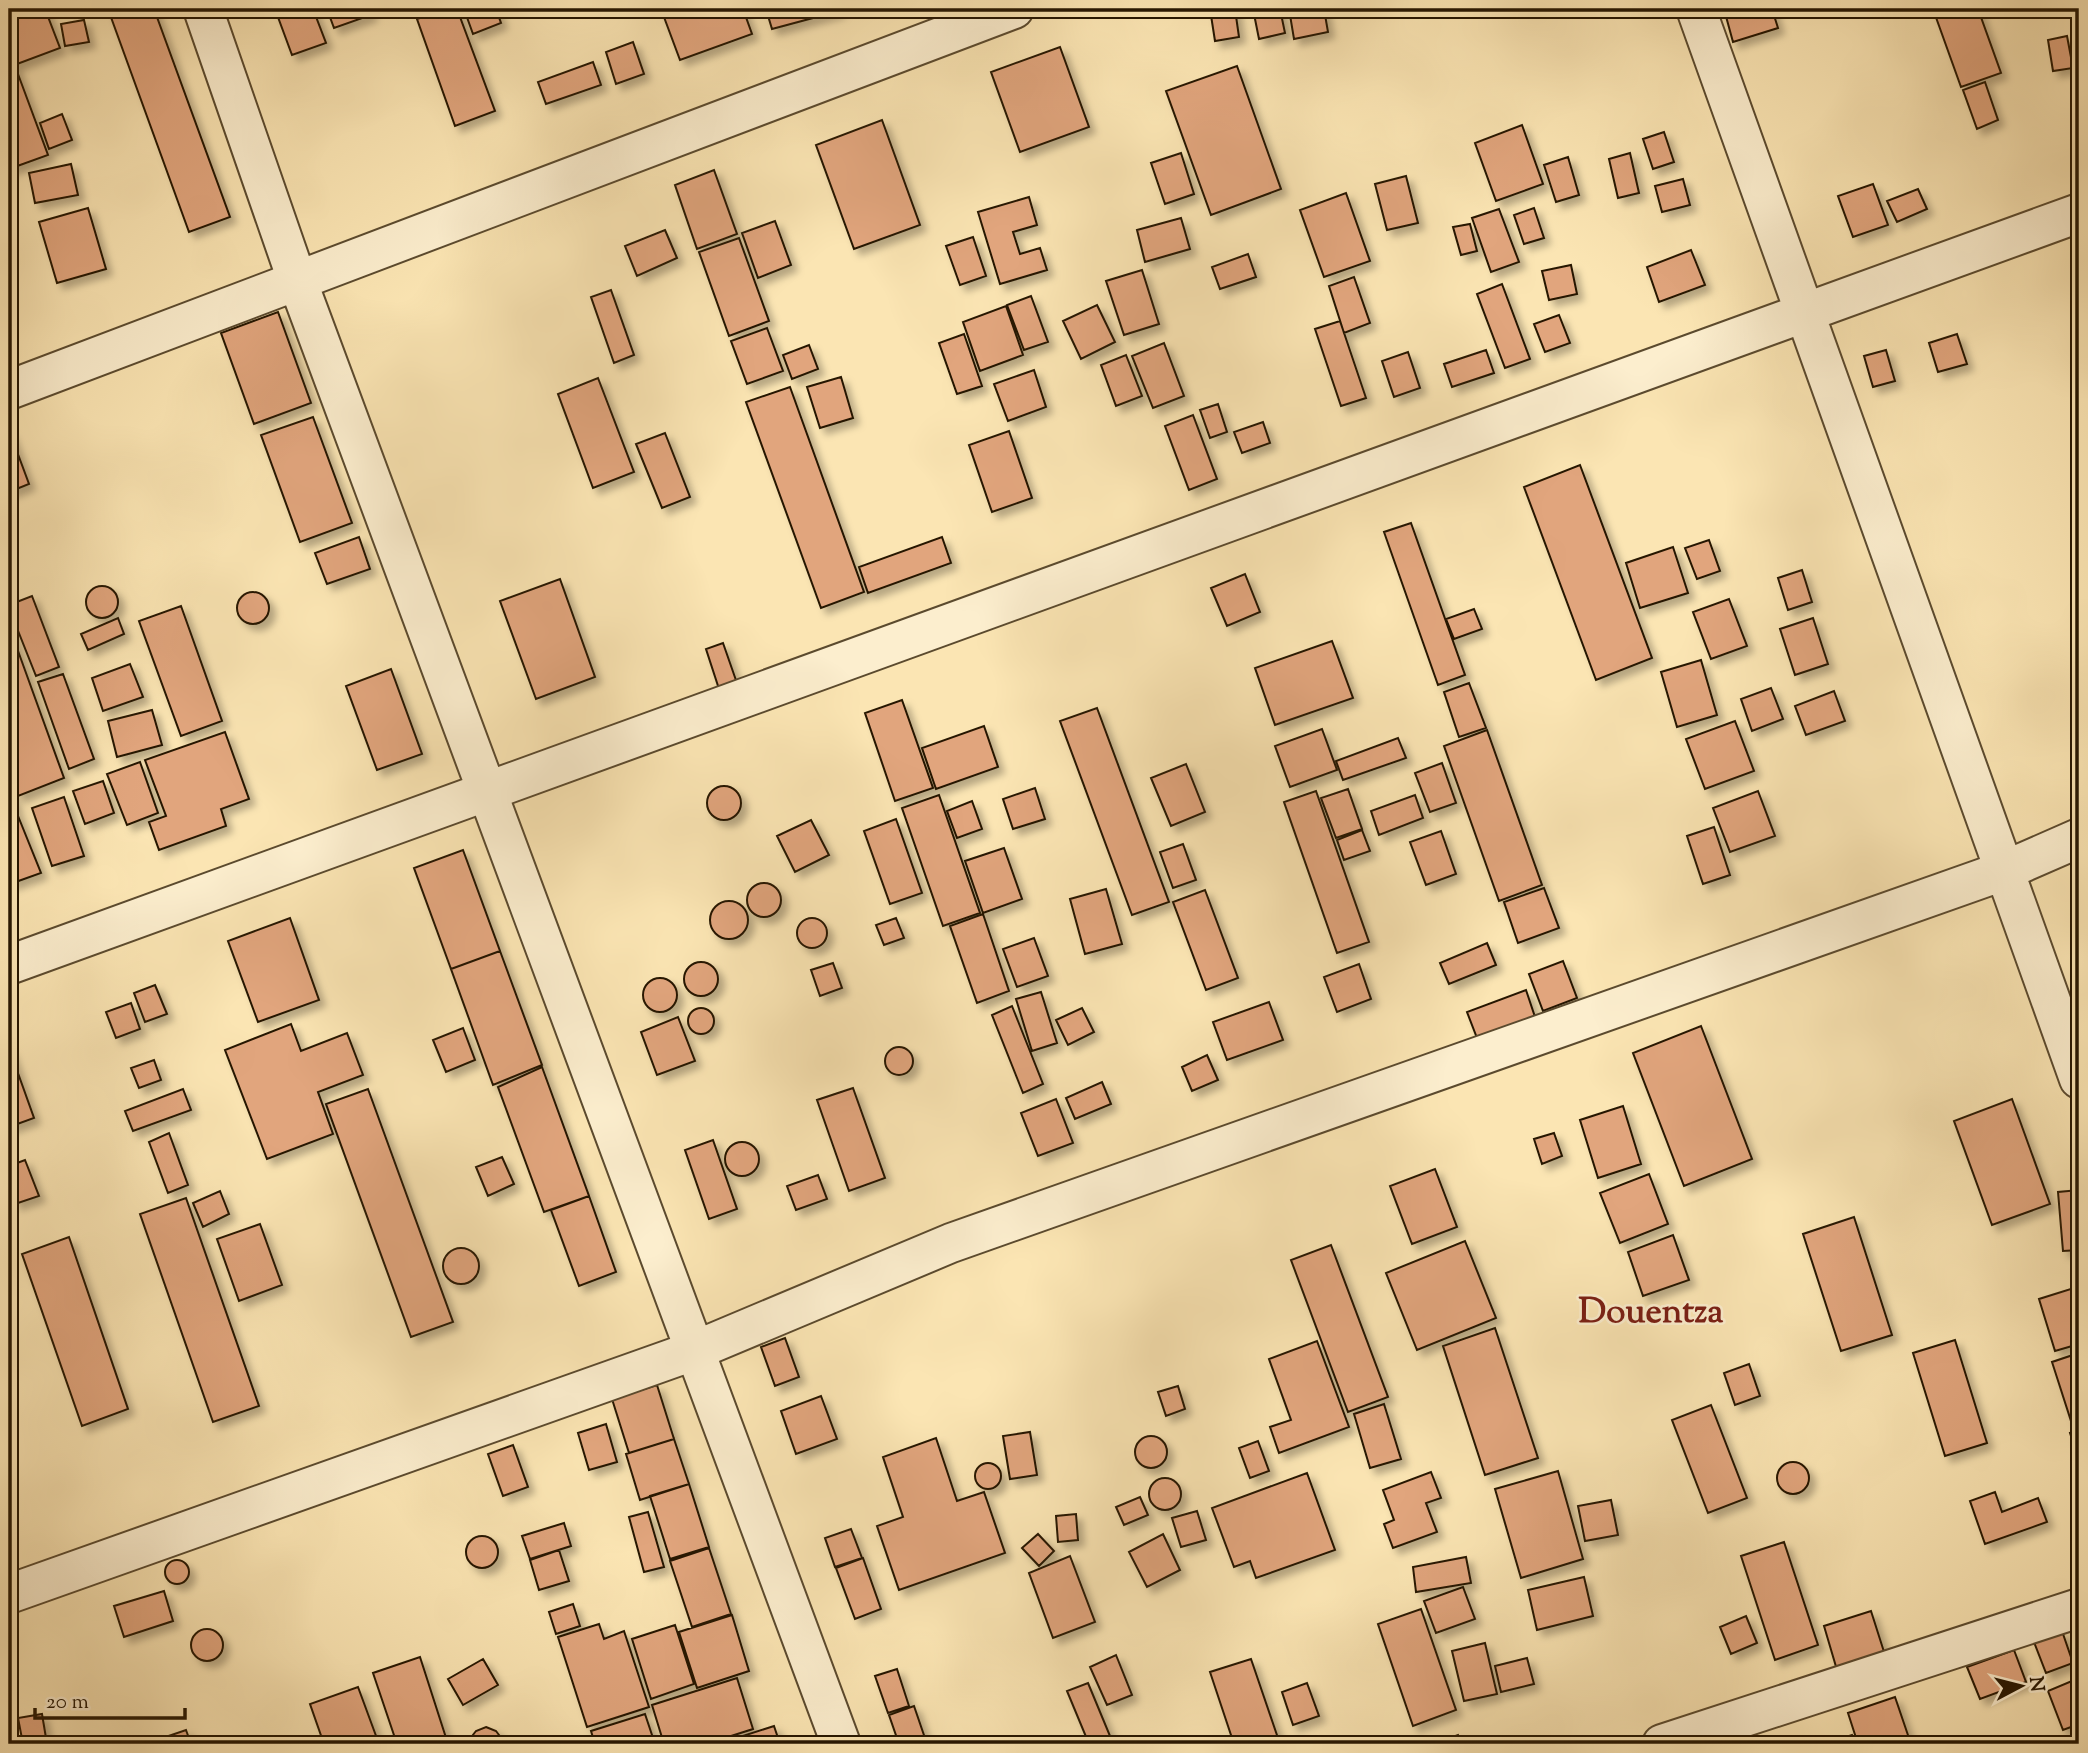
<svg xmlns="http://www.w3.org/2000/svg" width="2088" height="1753" viewBox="0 0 2088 1753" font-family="'Sorts Mill Goudy',serif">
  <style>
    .building { fill: #e1a57d; stroke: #261601; stroke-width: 2; filter: url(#shadow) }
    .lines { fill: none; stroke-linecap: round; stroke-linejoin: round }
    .minor-casing { stroke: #5b4a2e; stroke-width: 42 }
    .minor { stroke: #fceece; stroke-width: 38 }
    .labels { text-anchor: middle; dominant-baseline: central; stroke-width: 5; stroke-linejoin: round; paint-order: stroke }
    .town-label { font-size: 35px; font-weight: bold; fill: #7a1f14; stroke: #fceece }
  </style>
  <defs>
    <filter id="shadow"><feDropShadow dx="6" dy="6" stdDeviation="3.5" flood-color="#0004"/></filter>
  </defs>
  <rect width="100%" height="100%" fill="#fbe5b3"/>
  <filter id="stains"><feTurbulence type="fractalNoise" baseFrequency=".00286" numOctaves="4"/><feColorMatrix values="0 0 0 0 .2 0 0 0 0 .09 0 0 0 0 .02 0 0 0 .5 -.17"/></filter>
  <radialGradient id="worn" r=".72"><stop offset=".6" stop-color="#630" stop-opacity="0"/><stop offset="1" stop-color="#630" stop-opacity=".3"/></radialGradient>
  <path class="building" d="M37,9H45L60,48L9,67V19Z
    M108,9H154L230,217L189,232Z
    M275,9H313L326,43L292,55Z
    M327,9H369L371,15L334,28Z
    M445,9H457L495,111L455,126L417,19Z
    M464,9H496L501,23L473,34Z
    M661,9H743L752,34L680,60Z
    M766,9H838L839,11L772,29Z
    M1210,9H1235L1239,37L1215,41Z
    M1253,9H1280L1285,33L1259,39Z
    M1289,9H1324L1328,32L1294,39Z
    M1724,9H1772L1778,28L1733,42Z
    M1933,9H1978L2001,73L1961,87Z
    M84,20L89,42L65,46L61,24Z
    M2067,36L2073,68L2053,71L2048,40Z
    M633,42L644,74L616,84L606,52Z
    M1060,47L1089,127L1020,152L991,72Z
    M593,62L601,85L546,104L538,82Z
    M15,66L48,155L9,169V68Z
    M1237,66L1281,189L1211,215L1166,91Z
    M1985,82L1998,120L1977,129L1963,90Z
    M62,114L72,140L49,149L40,123Z
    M882,120L920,225L854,249L816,145Z
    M1522,125L1543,184L1496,201L1475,143Z
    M1664,132L1674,162L1653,169L1643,139Z
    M1181,153L1194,194L1165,204L1151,163Z
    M1630,153L1639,193L1618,198L1609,159Z
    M1568,157L1579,195L1556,202L1544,165Z
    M71,164L78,195L35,203L29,173Z
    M714,170L737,234L697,249L675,185Z
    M1406,176L1418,223L1387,230L1375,184Z
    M1683,179L1690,205L1662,212L1655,186Z
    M1873,184L1888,225L1853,237L1838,196Z
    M1918,189L1927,209L1897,222L1887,201Z
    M1346,193L1370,261L1324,277L1300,210Z
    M1029,197L1037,225L1013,232L1020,254L1040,248L1047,270L1000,284L978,212Z
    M88,208L106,269L57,283L39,222Z
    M1534,208L1544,238L1524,244L1514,215Z
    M1499,209L1519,262L1491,272L1472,218Z
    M1181,218L1190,249L1145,262L1137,230Z
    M775,221L791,265L758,278L742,233Z
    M1470,224L1477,251L1461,255L1453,227Z
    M665,230L677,258L637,276L625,246Z
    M973,237L986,276L960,285L946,246Z
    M739,238L769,321L729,336L699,252Z
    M1691,250L1705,285L1659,302L1647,267Z
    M1248,254L1256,277L1220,289L1212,267Z
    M1571,265L1577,294L1549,300L1542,271Z
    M1142,270L1159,324L1124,335L1106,281Z
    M1354,277L1370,323L1344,333L1329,286Z
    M1502,284L1530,359L1505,368L1477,294Z
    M611,290L634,355L614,363L591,297Z
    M1031,296L1048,342L1024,350L1007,305Z
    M1097,305L1115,342L1081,359L1063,321Z
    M1006,306L1023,355L980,371L963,322Z
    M278,312L311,403L254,424L221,333Z
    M1559,315L1570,343L1545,352L1534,324Z
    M1340,321L1366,398L1341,406L1315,329Z
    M767,328L783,371L747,384L731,341Z
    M964,334L982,386L957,394L939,343Z
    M1957,334L1967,364L1938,372L1929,343Z
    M1164,343L1184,396L1153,408L1132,356Z
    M809,345L818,369L792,379L783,355Z
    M1486,350L1494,373L1452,387L1444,364Z
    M1886,350L1895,381L1873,387L1864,356Z
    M1408,352L1420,388L1394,397L1382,361Z
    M1126,355L1142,396L1116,406L1101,365Z
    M1034,370L1046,407L1008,421L994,384Z
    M841,377L853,418L820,428L807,387Z
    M598,378L634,472L593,488L558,394Z
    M790,387L864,592L821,608L746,402Z
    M1218,404L1227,432L1210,438L1200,410Z
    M1193,415L1217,479L1189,490L1165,426Z
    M313,417L352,523L300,542L261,435Z
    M1263,422L1270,443L1242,453L1234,432Z
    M9,430L29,484L9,492Z
    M1009,431L1032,498L992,512L969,445Z
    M665,433L690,497L662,508L636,444Z
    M1580,465L1652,658L1596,680L1524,487Z
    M1411,523L1465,675L1438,685L1384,532Z
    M359,537L370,569L327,584L315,553Z
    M942,537L951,563L868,593L859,567Z
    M1709,540L1720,571L1697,579L1685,548Z
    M1673,547L1688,593L1640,608L1626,563Z
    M1802,570L1812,602L1788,610L1778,578Z
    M1245,574L1260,612L1227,626L1211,588Z
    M560,579L595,677L536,699L500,601Z
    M86 602a16 16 0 1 1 32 0a16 16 0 1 1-32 0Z
    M237 608a16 16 0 1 1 32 0a16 16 0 1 1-32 0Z
    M32,596L59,667L36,676L9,608V605Z
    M1729,599L1747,646L1711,659L1693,612Z
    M181,606L222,721L181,736L139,621Z
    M1474,609L1482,629L1454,639L1446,619Z
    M118,618L124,634L88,650L81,634Z
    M1813,618L1828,664L1795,675L1780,629Z
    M9,626L64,778L18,796L9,771Z
    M1332,641L1353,698L1275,725L1255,668Z
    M723,643L738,686L720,692L706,649Z
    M1701,660L1717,715L1677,727L1661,672Z
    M130,664L143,697L103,711L92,678Z
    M391,669L422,754L377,770L346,686Z
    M63,674L94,759L69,769L38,682Z
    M1469,683L1486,728L1459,737L1444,692Z
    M1771,688L1783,719L1752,731L1741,699Z
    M1834,691L1845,721L1806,735L1795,706Z
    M902,700L933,788L895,801L865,713Z
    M1097,708L1169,902L1132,915L1060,721Z
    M152,710L162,745L117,757L108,721Z
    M1735,721L1754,771L1705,789L1686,739Z
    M984,726L998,767L936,789L922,748Z
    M1322,729L1337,770L1290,787L1275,746Z
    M1487,730L1542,885L1499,901L1444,746Z
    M225,732L249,799L221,809L226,826L159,850L149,822L166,816L145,760Z
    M1398,738L1406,758L1343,780L1336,761Z
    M140,762L158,813L127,825L107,774Z
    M1442,763L1456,803L1430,812L1415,773Z
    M1186,764L1205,812L1171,826L1151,778Z
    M103,781L114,813L85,824L73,791Z
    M707 803a17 17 0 1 1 34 0a17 17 0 1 1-34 0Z
    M1035,788L1045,819L1013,829L1003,799Z
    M9,789L16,808L9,810Z
    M1348,789L1362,829L1336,838L1321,798Z
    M1316,791L1369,942L1337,953L1284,802Z
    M1758,791L1775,836L1730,852L1713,808Z
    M939,795L980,913L943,926L902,808Z
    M1415,795L1423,818L1379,835L1371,811Z
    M64,797L84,856L52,866L32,808Z
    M972,801L982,829L957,838L947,811Z
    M16,811L41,873L10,884L9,813Z
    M896,819L922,893L890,904L864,831Z
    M811,820L829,855L795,872L777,836Z
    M1714,827L1730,875L1703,884L1687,836Z
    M1362,830L1370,851L1344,860L1337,840Z
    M1441,831L1456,874L1426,885L1410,842Z
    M1183,844L1196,880L1173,888L1160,852Z
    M1004,848L1022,899L983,913L965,861Z
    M463,850L500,951L451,969L414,868Z
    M747 900a17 17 0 1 1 34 0a17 17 0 1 1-34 0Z
    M1544,888L1559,928L1518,943L1504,902Z
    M1106,889L1122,944L1085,954L1070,899Z
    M1205,890L1238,978L1206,990L1173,902Z
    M710 920a19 19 0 1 1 38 0a19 19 0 1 1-38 0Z
    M983,914L1009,991L977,1003L950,926Z
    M797 933a15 15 0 1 1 30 0a15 15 0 1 1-30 0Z
    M290,918L319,1000L258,1022L228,941Z
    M896,918L904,938L884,945L876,925Z
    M1034,938L1048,976L1017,987L1003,949Z
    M1487,943L1496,965L1449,984L1440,963Z
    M500,951L542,1065L493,1085L451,969Z
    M1563,961L1577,998L1543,1011L1529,974Z
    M684 979a17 17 0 1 1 34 0a17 17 0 1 1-34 0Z
    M833,963L842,988L820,996L811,970Z
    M1359,964L1371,999L1337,1012L1324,977Z
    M643 995a17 17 0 1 1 34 0a17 17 0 1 1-34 0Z
    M155,985L167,1014L145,1022L134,993Z
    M1526,990L1535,1017L1477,1038L1467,1012Z
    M1041,992L1057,1043L1032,1051L1016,999Z
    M1269,1002L1283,1040L1227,1060L1213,1022Z
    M131,1003L140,1029L116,1038L106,1012Z
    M1012,1006L1043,1084L1023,1093L992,1015Z
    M688 1021a13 13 0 1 1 26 0a13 13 0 1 1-26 0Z
    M1082,1008L1094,1032L1068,1045L1056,1020Z
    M678,1017L695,1061L657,1075L641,1032Z
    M291,1024L301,1051L347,1033L363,1075L318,1092L333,1134L267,1159L225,1050Z
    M1701,1026L1752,1159L1684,1186L1633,1053Z
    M463,1028L475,1060L446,1072L433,1040Z
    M885 1061a14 14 0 1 1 28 0a14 14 0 1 1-28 0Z
    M9,1048L34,1118L9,1127Z
    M1207,1055L1218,1080L1192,1091L1182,1067Z
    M154,1060L161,1080L139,1088L131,1068Z
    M542,1067L589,1196L544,1212L498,1087Z
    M1102,1082L1111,1104L1075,1119L1066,1098Z
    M853,1088L885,1178L849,1191L817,1100Z
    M183,1089L191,1110L133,1131L125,1111Z
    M368,1089L453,1322L411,1337L326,1104Z
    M1056,1099L1073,1143L1038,1156L1021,1113Z
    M2012,1099L2050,1204L1992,1225L1954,1121Z
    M1623,1106L1641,1164L1598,1178L1580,1120Z
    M169,1133L188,1185L168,1193L149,1142Z
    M1554,1133L1562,1156L1542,1164L1534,1139Z
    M713,1140L737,1209L709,1219L685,1150Z
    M725 1159a17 17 0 1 1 34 0a17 17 0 1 1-34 0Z
    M502,1157L514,1184L488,1196L476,1167Z
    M25,1160L39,1196L15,1204L9,1185V1166Z
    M1435,1169L1457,1227L1412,1244L1390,1186Z
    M1649,1174L1668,1224L1620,1243L1600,1193Z
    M818,1175L827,1199L796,1210L787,1186Z
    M2079,1190V1250L2063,1251L2058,1192Z
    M220,1191L229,1214L203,1227L193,1203Z
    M589,1196L616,1272L579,1286L551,1210Z
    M186,1198L259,1406L213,1422L140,1214Z
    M1854,1217L1892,1335L1841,1351L1803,1234Z
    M260,1224L282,1285L239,1301L217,1239Z
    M1673,1235L1689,1280L1643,1296L1628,1252Z
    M69,1237L128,1409L82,1426L22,1254Z
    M1465,1241L1496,1318L1417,1350L1386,1273Z
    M1331,1245L1388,1397L1348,1412L1291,1260Z
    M443 1266a18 18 0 1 1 36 0a18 18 0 1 1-36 0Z
    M2077,1287L2079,1344L2055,1351L2039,1299Z
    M1495,1328L1538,1458L1485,1475L1443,1346Z
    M785,1338L799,1377L775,1386L761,1347Z
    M1955,1340L1987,1443L1945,1456L1913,1353Z
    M1317,1341L1349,1427L1279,1453L1270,1427L1291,1420L1269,1359Z
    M2079,1353V1419L2071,1421L2052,1362Z
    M1749,1364L1760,1396L1735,1405L1724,1373Z
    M657,1385L674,1439L629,1453L612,1399Z
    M1178,1386L1185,1409L1166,1416L1158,1392Z
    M821,1396L837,1439L796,1454L781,1411Z
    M1384,1404L1401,1459L1370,1468L1354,1414Z
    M1711,1405L1747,1498L1708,1513L1672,1420Z
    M606,1424L617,1462L589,1470L578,1433Z
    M2079,1430V1461L2070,1433Z
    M1030,1432L1037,1475L1010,1479L1003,1436Z
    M1135 1452a16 16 0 1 1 32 0a16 16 0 1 1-32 0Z
    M936,1438L957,1501L984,1492L1005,1553L899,1590L877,1526L903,1517L883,1457Z
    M674,1439L689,1484L640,1500L626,1454Z
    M1258,1441L1269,1471L1250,1478L1239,1448Z
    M513,1445L528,1487L503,1496L488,1454Z
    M1777 1478a16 16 0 1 1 32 0a16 16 0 1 1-32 0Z
    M975 1476a13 13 0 1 1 26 0a13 13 0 1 1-26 0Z
    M1558,1471L1583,1559L1521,1578L1495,1489Z
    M1431,1472L1441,1498L1426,1503L1437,1532L1393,1548L1384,1524L1394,1520L1383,1490Z
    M1307,1473L1335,1550L1256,1578L1250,1561L1234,1567L1212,1508Z
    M1149 1494a16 16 0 1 1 32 0a16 16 0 1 1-32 0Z
    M689,1484L709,1547L670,1559L650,1496Z
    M1995,1492L2002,1512L2038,1498L2047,1522L1985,1544L1970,1501Z
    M1140,1497L1148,1515L1124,1525L1116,1507Z
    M1611,1500L1618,1535L1585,1541L1578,1506Z
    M1197,1511L1206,1540L1181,1547L1172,1518Z
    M648,1512L664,1567L644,1572L629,1517Z
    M1076,1514L1078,1540L1058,1542L1056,1516Z
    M564,1523L571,1546L530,1559L522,1536Z
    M851,1529L862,1558L835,1567L825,1538Z
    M1038,1534L1054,1551L1039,1566L1022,1548Z
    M1163,1534L1180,1570L1147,1587L1129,1552Z
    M466 1552a16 16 0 1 1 32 0a16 16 0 1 1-32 0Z
    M1784,1542L1818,1645L1775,1660L1741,1556Z
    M709,1548L731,1614L692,1627L670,1561Z
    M559,1550L569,1581L539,1590L530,1560Z
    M1070,1556L1095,1622L1053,1638L1029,1573Z
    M1466,1557L1471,1583L1416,1592L1413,1567Z
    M863,1558L881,1609L855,1619L836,1568Z
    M165 1572a12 12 0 1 1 24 0a12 12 0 1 1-24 0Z
    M1584,1577L1593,1616L1537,1630L1528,1590Z
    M1463,1587L1475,1619L1436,1633L1424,1601Z
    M164,1591L173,1621L124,1637L114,1606Z
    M573,1604L580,1626L556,1634L549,1612Z
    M1421,1609L1456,1710L1413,1726L1378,1624Z
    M1871,1611L1885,1655L1837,1670L1824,1626Z
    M732,1615L749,1671L697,1688L679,1632Z
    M1746,1616L1757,1643L1731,1654L1720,1627Z
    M599,1624L604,1639L624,1631L649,1707L587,1727L558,1637Z
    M675,1625L694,1684L651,1699L632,1639Z
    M191 1645a16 16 0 1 1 32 0a16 16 0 1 1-32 0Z
    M2062,1631L2073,1663L2046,1673L2034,1642Z
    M1485,1643L1497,1694L1464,1701L1452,1651Z
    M2014,1650L2026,1682L1980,1699L1967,1667Z
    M1116,1655L1132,1695L1107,1705L1090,1667Z
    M420,1657L448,1744H397L373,1673Z
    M1527,1658L1534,1684L1501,1692L1495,1666Z
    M483,1659L498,1685L463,1705L448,1679Z
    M1251,1659L1280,1744H1234L1210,1672Z
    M897,1669L909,1706L888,1713L875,1676Z
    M737,1678L753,1729L706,1744H664L652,1705Z
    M2079,1678V1724L2063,1730L2048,1691Z
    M1088,1683L1110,1736L1092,1744H1089L1067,1691Z
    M1307,1683L1319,1716L1293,1725L1282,1692Z
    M358,1687L379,1744H324L310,1704Z
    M1895,1697L1911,1744H1858L1848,1713Z
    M914,1706L927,1744H899L889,1715Z
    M42,1714L47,1744H23L18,1718Z
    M645,1714L655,1744H595L591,1731Z
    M774,1726L780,1744H718Z
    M486,1727L496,1731L502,1739V1744H469V1740L476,1731Z
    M186,1730L191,1744H145Z
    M1458,1735L1461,1744H1433Z
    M1852,1735L1855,1744H1825Z"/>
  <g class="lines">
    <g class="minor-casing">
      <path id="minor" d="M203,9L297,280L841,1744
        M1696,9L2079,1079
        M9,390L1014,9
        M9,965L2079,213
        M9,1594L696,1350L951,1243L2006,870L2079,838
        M1662,1744L2079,1608"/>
    </g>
    <use href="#minor" class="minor"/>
  </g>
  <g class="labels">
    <g class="town-label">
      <text x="1651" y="1313">Douentza</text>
    </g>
  </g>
  <rect width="2088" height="1753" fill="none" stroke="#fbe5b3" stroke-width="35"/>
  <rect x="10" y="10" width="2067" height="1732" fill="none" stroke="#261601" stroke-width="3.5"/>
  <rect x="18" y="18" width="2053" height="1718" fill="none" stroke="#261601" stroke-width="2"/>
  <g transform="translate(2021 1686) rotate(83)" stroke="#fceece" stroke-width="5" paint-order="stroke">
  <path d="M0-5L12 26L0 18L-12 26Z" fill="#261601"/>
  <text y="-10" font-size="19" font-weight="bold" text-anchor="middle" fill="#261601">N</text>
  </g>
  <path d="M35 1708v10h150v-10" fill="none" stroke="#261601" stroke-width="3.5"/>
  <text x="46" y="1708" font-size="21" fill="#261601" stroke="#fceece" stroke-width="5" paint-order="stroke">20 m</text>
  <rect width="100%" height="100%" filter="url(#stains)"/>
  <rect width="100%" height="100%" fill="url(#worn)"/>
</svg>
